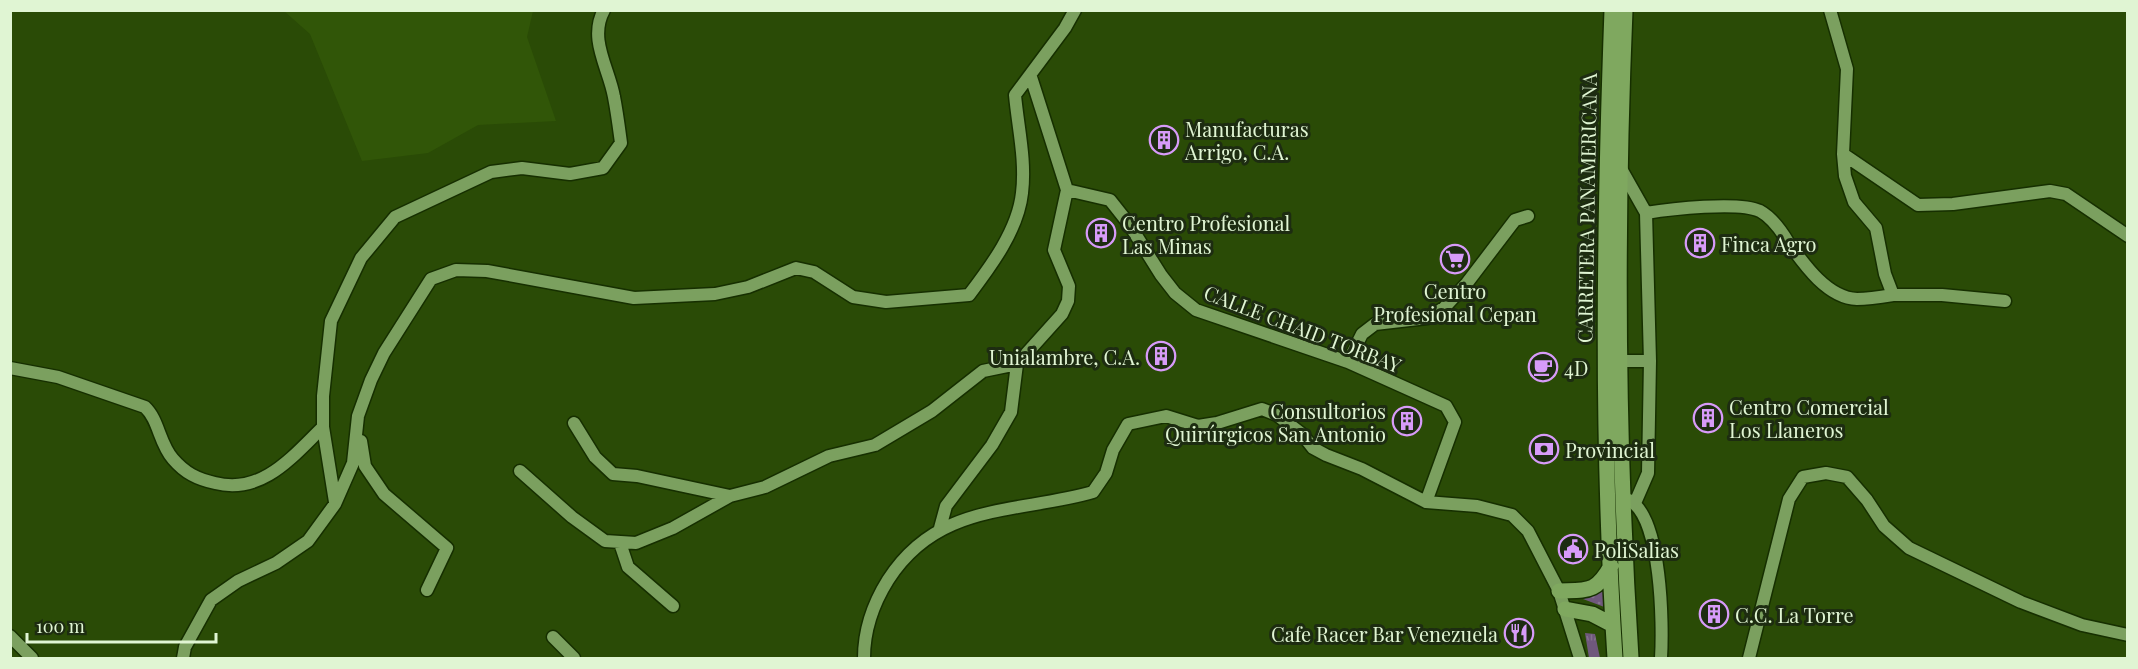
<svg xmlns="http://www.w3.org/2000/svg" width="2138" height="669" viewBox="0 0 2138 669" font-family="'Playfair Display',serif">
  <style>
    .built { fill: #315608 }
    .grass { fill: url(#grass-dots) }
    .park { fill: url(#park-tufts) }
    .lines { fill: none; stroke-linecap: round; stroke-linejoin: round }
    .street-casing { stroke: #162f00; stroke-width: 15 }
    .primary-casing { stroke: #162f00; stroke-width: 18 }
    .street { stroke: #7ba05f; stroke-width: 12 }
    .primary { stroke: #7fa85f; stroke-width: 15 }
    .labels { text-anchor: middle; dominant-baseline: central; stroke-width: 6; stroke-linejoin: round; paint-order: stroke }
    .poi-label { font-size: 20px; fill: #e0f5d3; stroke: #1d2c11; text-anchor: start }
    .street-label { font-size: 20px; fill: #e0f5d3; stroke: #1d2c11 }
  </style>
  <defs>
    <pattern id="grass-dots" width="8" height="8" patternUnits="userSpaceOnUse" patternTransform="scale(1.5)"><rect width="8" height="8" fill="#6f587c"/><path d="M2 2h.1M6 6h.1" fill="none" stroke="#83718e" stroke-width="1.8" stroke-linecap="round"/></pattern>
    <pattern id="park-tufts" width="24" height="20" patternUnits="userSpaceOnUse" patternTransform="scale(1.5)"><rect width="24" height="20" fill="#6f587c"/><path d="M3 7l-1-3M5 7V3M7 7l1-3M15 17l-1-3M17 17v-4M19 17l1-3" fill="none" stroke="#83718e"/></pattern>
  </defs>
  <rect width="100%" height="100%" fill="#2a4b06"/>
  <path class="built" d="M284,11H533L527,37L556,121L478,125L428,153L362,161L310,34Z"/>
  <path class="grass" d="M1606,588L1607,608L1583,599Z"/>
  <path class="park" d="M1585,633L1595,634L1600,658H1589Z"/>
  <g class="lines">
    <g class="street-casing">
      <path id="street" d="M1031,77L1067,190L1110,200L1129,224L1161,275L1175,293L1196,310L1348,362L1446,406L1455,422L1426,502
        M1843,154L1918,205L1953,204L2050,191L2066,194L2128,236
        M1620,167L1646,213C1670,209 1739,201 1760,211C1771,217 1782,232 1788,242C1803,263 1827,298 1857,299C1868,299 1881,297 1893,295L1885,274L1876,228L1854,202L1845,176L1843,154L1847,69L1830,10
        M1893,295H1942L2005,301
        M1618,361H1650
        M1348,362L1362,334L1375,324L1427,318L1444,308L1467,283L1515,220L1528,216
        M10,368L58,377L145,407C159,420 159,443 173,459C185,473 197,479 215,483C262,495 292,457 323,427
        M574,423L595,457L613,474L637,476L730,496
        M361,441L365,466L384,494L447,548L427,590
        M520,471L572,517L605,541L636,543L673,528L730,496L765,487L829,456L875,445L932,411L983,371L1017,364L1062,314L1068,301L1069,286L1054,250L1067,190
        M1629,500C1662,517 1663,626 1661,658
        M335,502L323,427V396L331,321L361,258L395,217L491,172L522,168L570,174L603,168L621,143C619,128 617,112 614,97C609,68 588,39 604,10
        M1635,503L1648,473L1650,361L1646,213
        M940,528L946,506L992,445L1011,412L1017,364
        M620,543L628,567L673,606
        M10,636L32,658
        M553,637L574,658
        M183,658L185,647L211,600L238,581L276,563L308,541L335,504L353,463L358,416L371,380L384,353L431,279L456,270L487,271L634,298L715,294L748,287L796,268L814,272L853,297L886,302L969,295C991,266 1018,230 1022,193C1026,160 1018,128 1015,95L1065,28L1075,10
        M864,658C864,631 873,604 888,580C938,502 1015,514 1093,492L1106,473L1113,450L1128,424L1166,416L1198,426L1217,423L1262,409L1277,415L1302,434L1313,448L1326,455L1362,469L1426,502L1477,506L1512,515L1528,531L1559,591L1580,658
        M1749,658L1789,499L1803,477L1826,473L1847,477L1867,500L1884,526L1909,548L2021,602L2082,625L2128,635"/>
    </g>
    <g class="primary-casing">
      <path id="primary" d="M1612,10C1604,227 1601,442 1615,658
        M1625,10C1616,227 1617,442 1631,658
        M1559,591C1588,590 1596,593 1611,566
        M1565,609L1592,614L1613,625"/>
    </g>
    <use href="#street" class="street"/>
    <use href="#primary" class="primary"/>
  </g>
  <defs>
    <g id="building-ring" transform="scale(1.5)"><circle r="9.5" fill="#1d2c11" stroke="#d79bf9" stroke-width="1.5"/><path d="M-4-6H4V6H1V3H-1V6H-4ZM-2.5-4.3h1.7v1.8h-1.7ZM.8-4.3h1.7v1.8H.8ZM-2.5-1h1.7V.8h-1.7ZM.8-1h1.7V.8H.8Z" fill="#d79bf9"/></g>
    <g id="supermarket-ring" transform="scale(1.5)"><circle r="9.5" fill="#1d2c11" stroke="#d79bf9" stroke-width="1.5"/><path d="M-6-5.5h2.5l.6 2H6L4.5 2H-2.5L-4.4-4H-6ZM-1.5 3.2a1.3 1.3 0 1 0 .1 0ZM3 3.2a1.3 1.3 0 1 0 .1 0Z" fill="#d79bf9"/></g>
    <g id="cafe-ring" transform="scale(1.5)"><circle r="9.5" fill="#1d2c11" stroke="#d79bf9" stroke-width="1.5"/><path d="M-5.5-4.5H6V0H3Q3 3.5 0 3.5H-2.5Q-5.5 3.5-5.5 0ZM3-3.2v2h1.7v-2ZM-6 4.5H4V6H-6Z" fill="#d79bf9"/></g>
    <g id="bank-ring" transform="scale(1.5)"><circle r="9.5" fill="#1d2c11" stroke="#d79bf9" stroke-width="1.5"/><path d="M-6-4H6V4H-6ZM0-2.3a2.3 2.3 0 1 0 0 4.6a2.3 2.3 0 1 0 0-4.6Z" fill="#d79bf9"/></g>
    <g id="civic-ring" transform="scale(1.5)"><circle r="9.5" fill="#1d2c11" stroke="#d79bf9" stroke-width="1.5"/><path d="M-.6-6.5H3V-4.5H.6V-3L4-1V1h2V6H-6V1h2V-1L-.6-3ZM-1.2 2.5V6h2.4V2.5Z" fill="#d79bf9"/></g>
    <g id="restaurant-ring" transform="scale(1.5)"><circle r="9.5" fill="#1d2c11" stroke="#d79bf9" stroke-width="1.5"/><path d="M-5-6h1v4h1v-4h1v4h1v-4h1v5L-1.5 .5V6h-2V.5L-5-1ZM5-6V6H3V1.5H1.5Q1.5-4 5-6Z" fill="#d79bf9"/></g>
  </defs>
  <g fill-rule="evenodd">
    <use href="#building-ring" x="1164" y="140"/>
    <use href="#building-ring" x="1101" y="233"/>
    <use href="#building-ring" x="1700" y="243"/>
    <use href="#supermarket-ring" x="1455" y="259"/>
    <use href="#building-ring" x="1161" y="356"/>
    <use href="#cafe-ring" x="1543" y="367"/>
    <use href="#building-ring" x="1708" y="418"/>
    <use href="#building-ring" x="1407" y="421"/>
    <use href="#bank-ring" x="1544" y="449"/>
    <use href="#civic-ring" x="1573" y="549"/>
    <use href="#building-ring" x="1714" y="614"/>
    <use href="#restaurant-ring" x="1519" y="633"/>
  </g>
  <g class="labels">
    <g class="poi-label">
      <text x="1185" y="128">Manufacturas<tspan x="1185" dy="23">Arrigo, C.A.</tspan></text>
      <text x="1122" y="222">Centro Profesional<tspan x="1122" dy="23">Las Minas</tspan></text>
      <text x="1721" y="243">Finca Agro</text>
      <text x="1455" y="290" text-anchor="middle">Centro<tspan x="1455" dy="23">Profesional Cepan</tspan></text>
      <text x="1140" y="356" text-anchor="end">Unialambre, C.A.</text>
      <text x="1564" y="367">4D</text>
      <text x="1729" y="406">Centro Comercial<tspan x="1729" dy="23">Los Llaneros</tspan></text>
      <text x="1386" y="410" text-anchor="end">Consultorios<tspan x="1386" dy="23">Quirúrgicos San Antonio</tspan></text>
      <text x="1565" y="449">Provincial</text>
      <text x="1594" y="549">PoliSalias</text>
      <text x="1735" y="614">C.C. La Torre</text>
      <text x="1498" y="633" text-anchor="end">Cafe Racer Bar Venezuela</text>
    </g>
    <g class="street-label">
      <text transform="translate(1586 208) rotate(-89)">CARRETERA PANAMERICANA</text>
      <text transform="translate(1303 328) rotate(21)">CALLE CHAID TORBAY</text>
    </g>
  </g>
  <rect width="2138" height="669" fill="none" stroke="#e0f5d3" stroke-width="24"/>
  <path d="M27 633v9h189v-9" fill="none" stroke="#e0f5d3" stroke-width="3"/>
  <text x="36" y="633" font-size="18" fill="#e0f5d3" stroke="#1d2c11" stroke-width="4.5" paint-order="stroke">100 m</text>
</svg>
